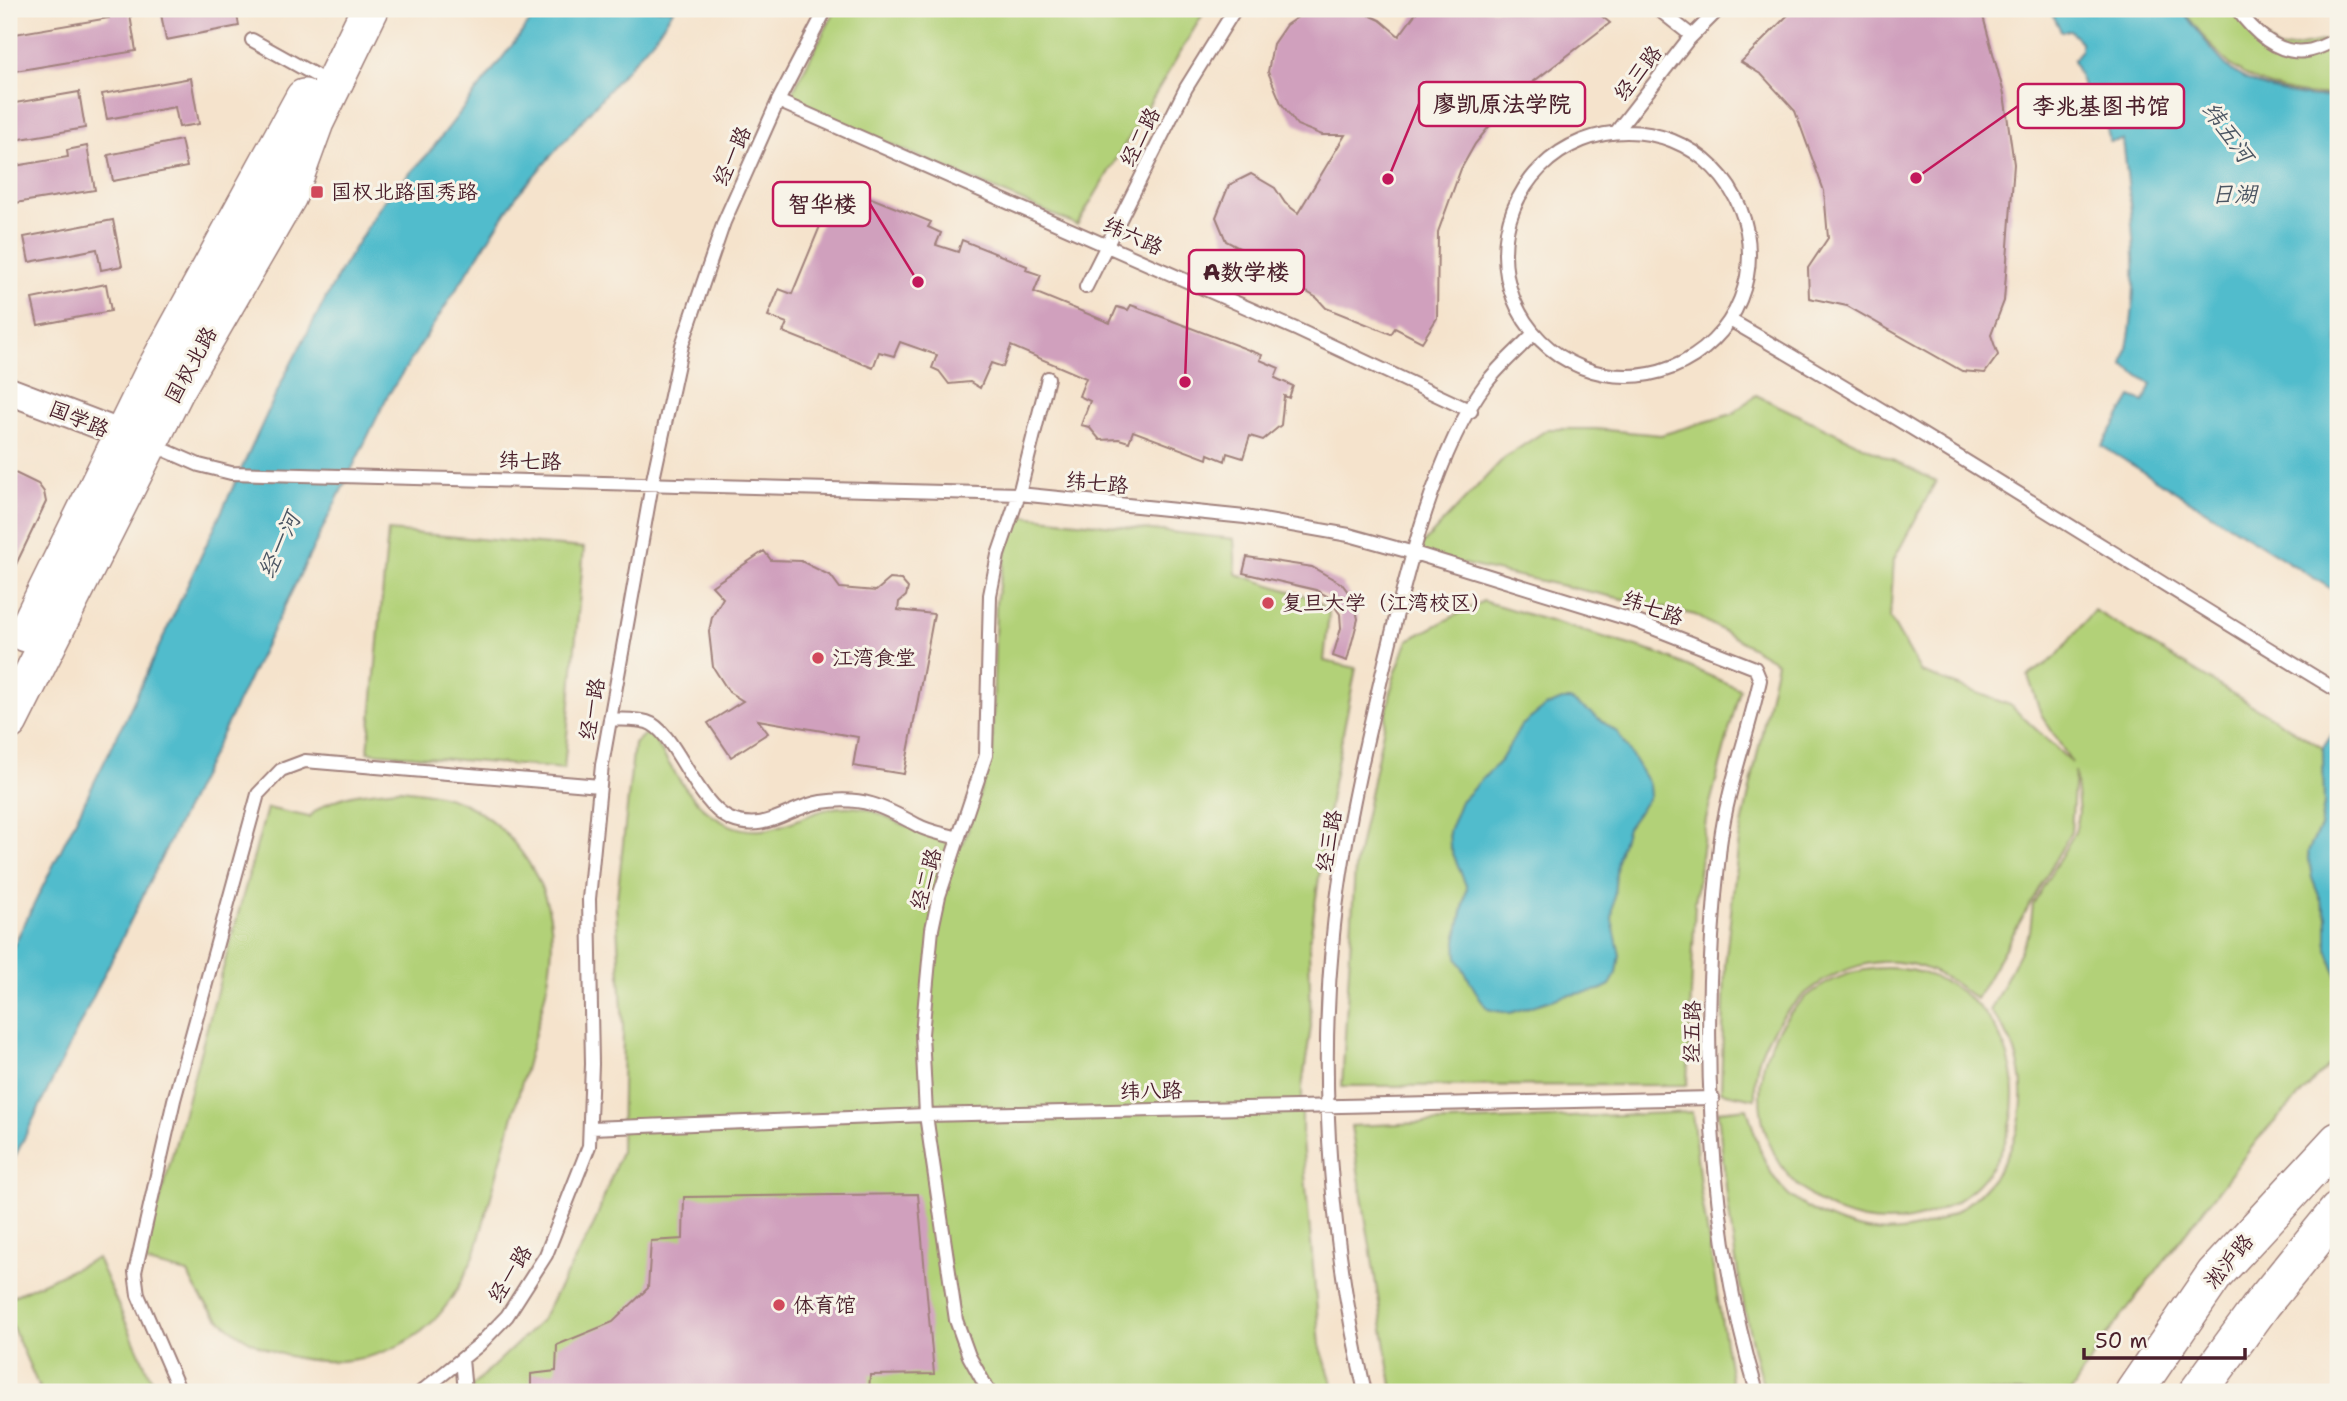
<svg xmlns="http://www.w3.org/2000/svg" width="2347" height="1401" viewBox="0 0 2347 1401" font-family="'Shantell Sans','LXGW WenKai TC',sans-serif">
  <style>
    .green { fill: #b2d178; stroke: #7e7852; stroke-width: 2 }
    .water { fill: #51bccc; stroke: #4e6e7c; stroke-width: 2 }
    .building { fill: #d0a0bd }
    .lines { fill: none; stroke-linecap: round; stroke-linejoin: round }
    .lane-casing { stroke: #a0817c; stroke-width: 16 }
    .street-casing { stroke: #a0817c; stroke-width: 30 }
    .secondary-casing { stroke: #a0817c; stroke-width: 40 }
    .lane { stroke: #fff; stroke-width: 12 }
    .street { stroke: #fff; stroke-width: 26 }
    .secondary { stroke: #fff; stroke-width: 37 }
    .poi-dot { fill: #d1495b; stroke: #f7f3e8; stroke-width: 2.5 }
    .labels { text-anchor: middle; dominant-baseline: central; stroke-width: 6; stroke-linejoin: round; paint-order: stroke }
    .street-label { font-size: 21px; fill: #4a1f2b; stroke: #f7f3e8 }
    .poi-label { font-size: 21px; fill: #4a1f2b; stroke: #f7f3e8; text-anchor: start }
    .water-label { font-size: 23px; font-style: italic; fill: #4c5663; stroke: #f7f3e8 }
    .leader { fill: none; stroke: #c2185b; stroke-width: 2.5 }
    .callout-dot { fill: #c2185b; stroke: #f7f3e8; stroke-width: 2.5 }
    .callout { fill: #f7f3e8; stroke: #c2185b; stroke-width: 2.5 }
    .callout-label { font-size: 23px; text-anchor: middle; font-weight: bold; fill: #4a1f2b }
  </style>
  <rect width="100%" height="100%" fill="#f7f3e8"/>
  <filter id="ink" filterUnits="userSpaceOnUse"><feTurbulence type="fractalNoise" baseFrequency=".0143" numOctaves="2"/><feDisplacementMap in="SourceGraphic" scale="14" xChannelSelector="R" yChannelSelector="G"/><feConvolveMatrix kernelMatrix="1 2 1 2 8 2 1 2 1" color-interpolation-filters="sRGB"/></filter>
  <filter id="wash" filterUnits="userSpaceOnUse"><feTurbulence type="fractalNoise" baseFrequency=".00686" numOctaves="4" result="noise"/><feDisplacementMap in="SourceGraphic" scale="28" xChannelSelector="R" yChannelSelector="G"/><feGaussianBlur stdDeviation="1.57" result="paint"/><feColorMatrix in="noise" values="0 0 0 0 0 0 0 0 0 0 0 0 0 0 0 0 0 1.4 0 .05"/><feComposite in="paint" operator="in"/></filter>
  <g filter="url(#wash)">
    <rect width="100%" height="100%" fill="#f5e3cc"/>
    <path class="green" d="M836,9H1206L1077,225L788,100Z
      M2181,9H2232L2279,50L2338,39V94C2304,98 2261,88 2233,67C2214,52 2197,27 2181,9Z
      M1756,395L1936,481L1894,559L1890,618L1921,672L2010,705L2072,763L2041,714L2028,676L2056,657L2094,610L2323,748L2324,804L2320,827L2308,852L2312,878L2327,916V949L2338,979V1056L2258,1139L2107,1335L2071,1392H1765C1738,1302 1727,1204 1718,1111L1747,1108C1756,1138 1764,1172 1788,1194C1803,1208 1824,1217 1843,1224C1971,1268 2078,1110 1990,1011L2030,931L2033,904L2075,832L2079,814L2075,771L2071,832L1976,999C1954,982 1932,967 1904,963C1844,954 1780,1000 1760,1056C1755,1070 1755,1084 1755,1099L1721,1092L1725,965L1739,840L1777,662L1695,615L1414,553L1504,458L1548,429H1595L1661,435L1732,414Z
      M1022,516L1234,539L1236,574L1315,599L1329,613L1324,661L1356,668L1332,788L1309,946L1311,1027L1302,1087V1141L1320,1345L1335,1392H466L540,1322L593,1227L621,1151L623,1027L616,907L634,744L649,730C675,774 707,840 769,829C799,823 819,805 852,807C872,807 883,816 902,824C922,832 942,838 963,844L992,756L996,601L1007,548L1014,527Z
      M388,531L584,548L564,769L368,752Z
      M1483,601L1660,654L1740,689L1706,819L1695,903L1687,1085L1342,1086L1355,868L1394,677L1408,640Z
      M400,789C423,792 446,794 467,805C508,826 542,871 550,917C558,965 539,1017 527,1063C510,1127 493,1190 475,1253C461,1286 443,1319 412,1338C337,1386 222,1357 188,1273L143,1262L267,808L309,817C332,793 369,792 400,789Z
      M1760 1095a127 127 0 1 1 254 0a127 127 0 1 1-254 0Z
      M1692,1112L1701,1193L1733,1392H1393L1351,1126Z
      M97,1258L157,1392H41L9,1319V1298Z"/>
    <path class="water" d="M540,9H674L654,38L517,195L387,397L9,1169V955L124,722L285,375L342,268L383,202L428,154Z
      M2050,9H2181C2197,28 2211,52 2229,68C2251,88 2310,101 2338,96V593L2102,446L2131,397L2144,402L2151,384L2123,365C2143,290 2132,216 2123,140L2110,142L2103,111L2094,113L2073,60L2081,51V42L2070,31H2061Z
      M1562,700H1570L1587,710L1618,733L1649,784L1650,796L1627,828L1617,861L1612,920L1620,955L1617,973L1610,985L1600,990L1564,996L1510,1013L1496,1011L1488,1009L1480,999L1457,958L1456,941L1467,888L1450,846L1449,832L1461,801L1501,760L1521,726L1545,707Z
      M2338,725V979L2327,949V916L2312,878L2308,852L2320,827L2324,804L2323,748Z"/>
    <g id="blocks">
      <path class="building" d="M129,9L136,51L9,72V35L109,18L108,10Z
        M186,9H236L239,26L166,40L161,14Z
        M1310,9H1356L1380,20L1399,36L1419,9H1593L1610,23L1512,98L1475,144L1461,169L1438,232L1437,318L1422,342L1395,328L1391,334L1326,308L1317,298L1285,279L1287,273L1226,241L1216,217L1229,185L1251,174L1275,188L1285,203L1298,213L1345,135H1322L1297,125L1281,103L1268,72L1273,44L1286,25Z
        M1794,9H1981L2004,94L2014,164L2004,301L1991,335L1998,355L1985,373L1962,371L1847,306L1809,298L1808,268L1828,238L1824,191L1795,111L1762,75L1741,62Z
        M191,78L199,124L179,127L175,107L107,119L102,94Z
        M79,92L85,128L9,141V104Z
        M181,140L187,167L113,181L108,155Z
        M87,146L95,190L9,204V167L68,157L67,150Z
        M821,185L840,193L844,187L931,222L928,227L941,233L936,245L958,252L962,240L1027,266L1026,270L1041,275L1034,292L1110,323L1117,307L1128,310L1131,305L1262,355L1260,360L1279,368L1275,378L1293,386L1289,398L1284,396L1281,425L1263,440L1250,436L1243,458L1227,453L1225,461L1208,454L1207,459L1133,431L1129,442L1119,439L1100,440L1089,427L1081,425L1090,401L1079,396L1086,378L1011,346L1003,367L991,363L980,388L970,382L949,384L939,371L932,368L937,355L900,342L894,356L879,352L873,368L783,332L787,323L768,316L779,289L792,294L823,219L808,212Z
        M113,220L122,266L101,270L97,249L29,262L24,237Z
        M106,284L111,311L38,325L32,299Z
        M9,470L38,484L44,492L46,502L9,579Z
        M764,551L771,560L801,561L831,576L840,588L876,591L890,579L901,580L908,588L906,596L899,602L898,610L934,614L904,774L853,766L858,737L758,720L768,733L731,757L708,723L743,701L729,692L713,667L709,632L712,617L723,598L712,586Z
        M1247,557L1312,567L1342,584L1354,600L1358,619L1347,661L1333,656L1341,628L1340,614L1327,596L1316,590L1243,573Z
        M918,1194L934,1374L870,1375L869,1392H531V1374L556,1371L557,1345L613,1322L648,1288L651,1241L683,1239L684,1197Z"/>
    </g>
  </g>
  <g filter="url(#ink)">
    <use href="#blocks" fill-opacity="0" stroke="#a0817c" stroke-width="2"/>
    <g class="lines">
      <g class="lane-casing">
        <path id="lane" d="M1658,9L1692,36
          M2237,9C2253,31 2276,55 2306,51C2317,50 2328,43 2338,39
          M252,40L315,75
          M778,101L1298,330L1471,411
          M1617,131L1687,41L1719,9
          M1505 254a122 122 0 1 1 244 0a122 122 0 1 1-244 0Z
          M1086,287L1186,88L1235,9
          M1730,320C1936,439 2135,568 2338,691
          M151,444L199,465L231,473L1019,494L1245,517L1349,535L1414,553L1635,621L1755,668L1760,680C1748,735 1727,789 1720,845C1700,1021 1705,1222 1757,1392
          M610,719C622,720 636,719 647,722C675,730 695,803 730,819C766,834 788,807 821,802C863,796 882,806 917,825C929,832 945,834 958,838
          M591,1128L926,1115L1713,1098
          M462,1359L465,1392
          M180,1392L138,1295L135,1272L174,1100L258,794L281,770L305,761L600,786
          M421,1392L479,1345L507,1316L546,1255L589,1146L592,1064L589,899L602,765L652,484L682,345L724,222L778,101L826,9
          M989,1392L969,1356L956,1320L926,1115L922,1034L932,929L939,896L986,755L990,595L998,555L1019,494L1048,378
          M1365,1392C1331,1244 1318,1087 1333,935C1342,843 1364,751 1385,662C1405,579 1435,450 1487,382C1500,365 1518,350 1533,334"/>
      </g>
      <g class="street-casing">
        <path id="street" d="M9,391L138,440"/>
      </g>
      <g class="secondary-casing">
        <path id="secondary" d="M26,633L152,376L304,98
          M9,721L175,391L288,196L315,122L370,9
          M2134,1392L2215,1274L2338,1141
          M2198,1392L2263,1303L2338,1211"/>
      </g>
      <use href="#lane" class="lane"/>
      <use href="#street" class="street"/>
      <use href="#secondary" class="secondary"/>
    </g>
  </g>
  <g class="poi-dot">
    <rect x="310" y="185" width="14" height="14" rx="3.5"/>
    <circle cx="1268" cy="603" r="7"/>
    <circle cx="818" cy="658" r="7"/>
    <circle cx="779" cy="1305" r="7"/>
  </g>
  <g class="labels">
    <g class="street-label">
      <text transform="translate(1638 73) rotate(-52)">经三路</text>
      <text transform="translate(1140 137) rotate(-63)">经二路</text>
      <text transform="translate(732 156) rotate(-66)">经一路</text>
      <text transform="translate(1133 236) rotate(24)">纬六路</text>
      <text transform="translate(191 365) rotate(-61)">国权北路</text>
      <text transform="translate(79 419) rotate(22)">国学路</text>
      <text transform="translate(530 461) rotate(2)">纬七路</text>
      <text transform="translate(1097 483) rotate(6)">纬七路</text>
      <text transform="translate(1653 608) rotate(20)">纬七路</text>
      <text transform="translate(592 709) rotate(-80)">经一路</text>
      <text transform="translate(1329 841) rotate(-80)">经三路</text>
      <text transform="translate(926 879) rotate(-74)">经二路</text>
      <text transform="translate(1692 1032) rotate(-89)">经五路</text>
      <text transform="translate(1151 1091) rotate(-1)">纬八路</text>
      <text transform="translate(2229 1261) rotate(-50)">淞沪路</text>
      <text transform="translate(510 1274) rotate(-58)">经一路</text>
    </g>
    <g class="poi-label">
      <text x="331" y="192">国权北路国秀路</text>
      <text x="1282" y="603">复旦大学（江湾校区）</text>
      <text x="832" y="658">江湾食堂</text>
      <text x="793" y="1305">体育馆</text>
    </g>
    <g class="water-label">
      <text transform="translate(2228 132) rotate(54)">纬五河</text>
      <text x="2234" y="194">日湖</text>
      <text transform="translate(279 545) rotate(-65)">经一河</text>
    </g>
  </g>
  <path class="leader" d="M1388 179L1419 104M1916 178L2018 106M918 282L870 204M1185 382L1189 272"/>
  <g class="callout-dot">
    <circle cx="1388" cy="179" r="7"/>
    <circle cx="1916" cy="178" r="7"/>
    <circle cx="918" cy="282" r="7"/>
    <circle cx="1185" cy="382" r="7"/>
  </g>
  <g class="callout">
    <rect x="1419" y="82" width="166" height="44" rx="7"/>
    <rect x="2018" y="84" width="166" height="44" rx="7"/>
    <rect x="773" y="182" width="97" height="44" rx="7"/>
    <rect x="1189" y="250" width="115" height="44" rx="7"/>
  </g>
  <g class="callout-label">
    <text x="1502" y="112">廖凯原法学院</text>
    <text x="2101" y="114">李兆基图书馆</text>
    <text x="822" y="212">智华楼</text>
    <text x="1246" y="280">A数学楼</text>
  </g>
  <rect width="2347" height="1401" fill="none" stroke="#f7f3e8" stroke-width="35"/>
  <path d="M2084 1348v10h161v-10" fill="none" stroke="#4a1f2b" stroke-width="3.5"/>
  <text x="2095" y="1348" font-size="21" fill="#4a1f2b" stroke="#f7f3e8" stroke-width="5" paint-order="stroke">50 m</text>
</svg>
